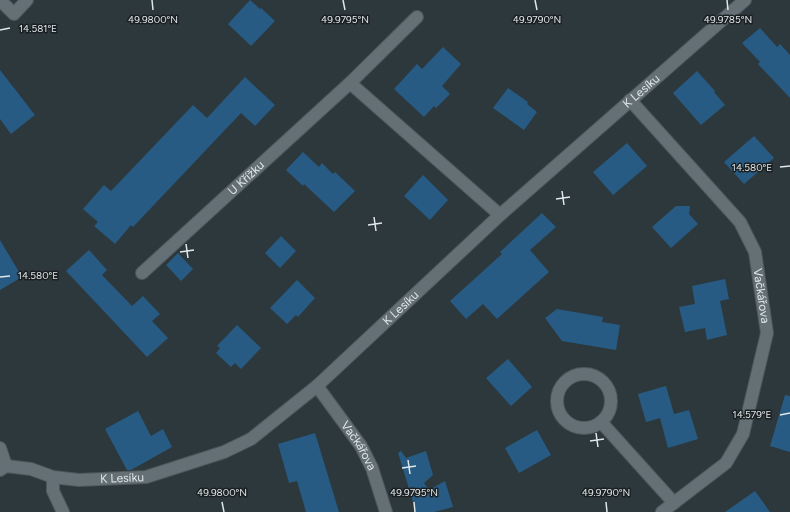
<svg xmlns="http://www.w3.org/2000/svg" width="790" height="512" viewBox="0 0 790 512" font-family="Figtree,sans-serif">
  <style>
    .building { fill: #275b83 }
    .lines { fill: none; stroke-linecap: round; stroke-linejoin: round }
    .street-casing { stroke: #4e575b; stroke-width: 14 }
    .street { stroke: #647075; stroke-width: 12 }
    .ticks { fill: none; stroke: #e0e7ea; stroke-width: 1.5 }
    .labels { text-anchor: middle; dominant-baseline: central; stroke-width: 3; stroke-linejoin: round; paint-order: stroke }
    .street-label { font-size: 12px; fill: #e0e7ea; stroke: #1a1f21 }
    .ticks-label { font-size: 10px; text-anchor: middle; fill: #e0e7ea; stroke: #1a1f21; stroke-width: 3; stroke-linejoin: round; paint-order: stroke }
  </style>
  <rect width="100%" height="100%" fill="#2d383d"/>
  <path class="building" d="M250,0L260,9L261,8L275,21L251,46L228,24Z
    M760,28L777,47L780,44L790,55V98L758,64L760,62L742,43Z
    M443,47L461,64L442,86L450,94L436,108L434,106L424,117L394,89L417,64L422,69Z
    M0,70L35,115L11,134L0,119Z
    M697,71L715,91L714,92L725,105L701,125L673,93Z
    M245,77L275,105L255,126L241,113L133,227L131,225L115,244L94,226L98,222L83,209L104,185L111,191L193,105L207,118Z
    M508,88L528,102L527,104L537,112L524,130L493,108Z
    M754,136L774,158L744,184L724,162Z
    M627,143L647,166L613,195L593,172Z
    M303,152L319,167L322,163L333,174L335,172L355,191L334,212L304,184L303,186L286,170Z
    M423,175L448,200L430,220L404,196Z
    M676,206H690L689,214L698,224L671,248L652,227Z
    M542,213L556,227L530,250L549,272L497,319L483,304L466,319L450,301L502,254L500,252Z
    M281,236L296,251L280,268L265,253Z
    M0,240L22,277L0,290Z
    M89,250L107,270L102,275L132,306L143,296L160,314L152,321L168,338L147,357L66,271Z
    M178,253L193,269L181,281L166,265Z
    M725,279L729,299L720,301L727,335L707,340L705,328L685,332L679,307L695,304L692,286Z
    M297,280L315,298L298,317L296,315L287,324L270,308Z
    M557,309L603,317L602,322L620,325L616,350L562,341L545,318Z
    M237,325L261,348L241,369L235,363L231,367L216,353L220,348L217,346Z
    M508,359L532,387L511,406L486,378Z
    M666,386L674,414L689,410L698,439L668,448L660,418L646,422L638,394Z
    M785,395L790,396V452L770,446Z
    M138,411L151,436L163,429L172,447L131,470H127L105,429Z
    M537,430L551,455L519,473L505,448Z
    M315,433L339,512H306L297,481L289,483L278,444Z
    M401,451L406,458L426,451L433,475L424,483L429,490L445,481L453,507L434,512H416L400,459L398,453Z
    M755,491L770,512H725Z"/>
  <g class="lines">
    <g class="street-casing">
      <g id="street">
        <path d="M0,0L14,14L27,0"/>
        <path d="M350,83L500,215"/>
        <path id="s1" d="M630,100L740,222L755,252L767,333L743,434L726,463L662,512"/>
        <path id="s2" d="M142,273L350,83L417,17"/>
        <circle cx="584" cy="401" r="27"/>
        <path id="s3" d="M317,386L361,446L372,468L386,512"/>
        <path d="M601,422L674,503"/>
        <path d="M0,448L6,466"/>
        <path id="s4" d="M0,470L6,466L31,469L53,477L79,480L146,477L224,452L251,439L317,386L500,215L745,0"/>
        <path d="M53,477V491L63,512"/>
      </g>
    </g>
    <use href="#street" class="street"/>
  </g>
  <path class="ticks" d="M152,0L153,10M343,0L345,10M535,0L537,10M727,0L728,10M0,30L10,28M780,167L790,166M562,191L564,205M556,199L570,197M374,217L376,231M368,225L382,223M186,244L188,258M180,252L194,250M0,277L10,276M780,415L790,413M596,433L598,447M590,441L604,439M408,460L410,474M402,468L416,466M222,502L224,512M414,502L415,512M606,502L607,512"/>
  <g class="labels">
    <g class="street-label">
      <text stroke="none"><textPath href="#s4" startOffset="784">K Lesíku</textPath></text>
      <text stroke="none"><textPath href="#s2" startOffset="141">U Křížku</textPath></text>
      <text stroke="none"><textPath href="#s1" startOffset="242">Vačkářova</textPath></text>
      <text stroke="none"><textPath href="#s4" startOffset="460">K Lesíku</textPath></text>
      <text stroke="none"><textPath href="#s3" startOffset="73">Vačkářova</textPath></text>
      <text stroke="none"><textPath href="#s4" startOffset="125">K Lesíku</textPath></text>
    </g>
  </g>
  <g class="ticks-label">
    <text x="153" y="23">49.9800°N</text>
    <text x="345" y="23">49.9795°N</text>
    <text x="537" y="23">49.9790°N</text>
    <text x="728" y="23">49.9785°N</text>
    <text x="38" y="32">14.581°E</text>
    <text x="752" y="171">14.580°E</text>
    <text x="38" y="279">14.580°E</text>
    <text x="752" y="418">14.579°E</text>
    <text x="222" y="496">49.9800°N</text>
    <text x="414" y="496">49.9795°N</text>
    <text x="606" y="496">49.9790°N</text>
  </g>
</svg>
